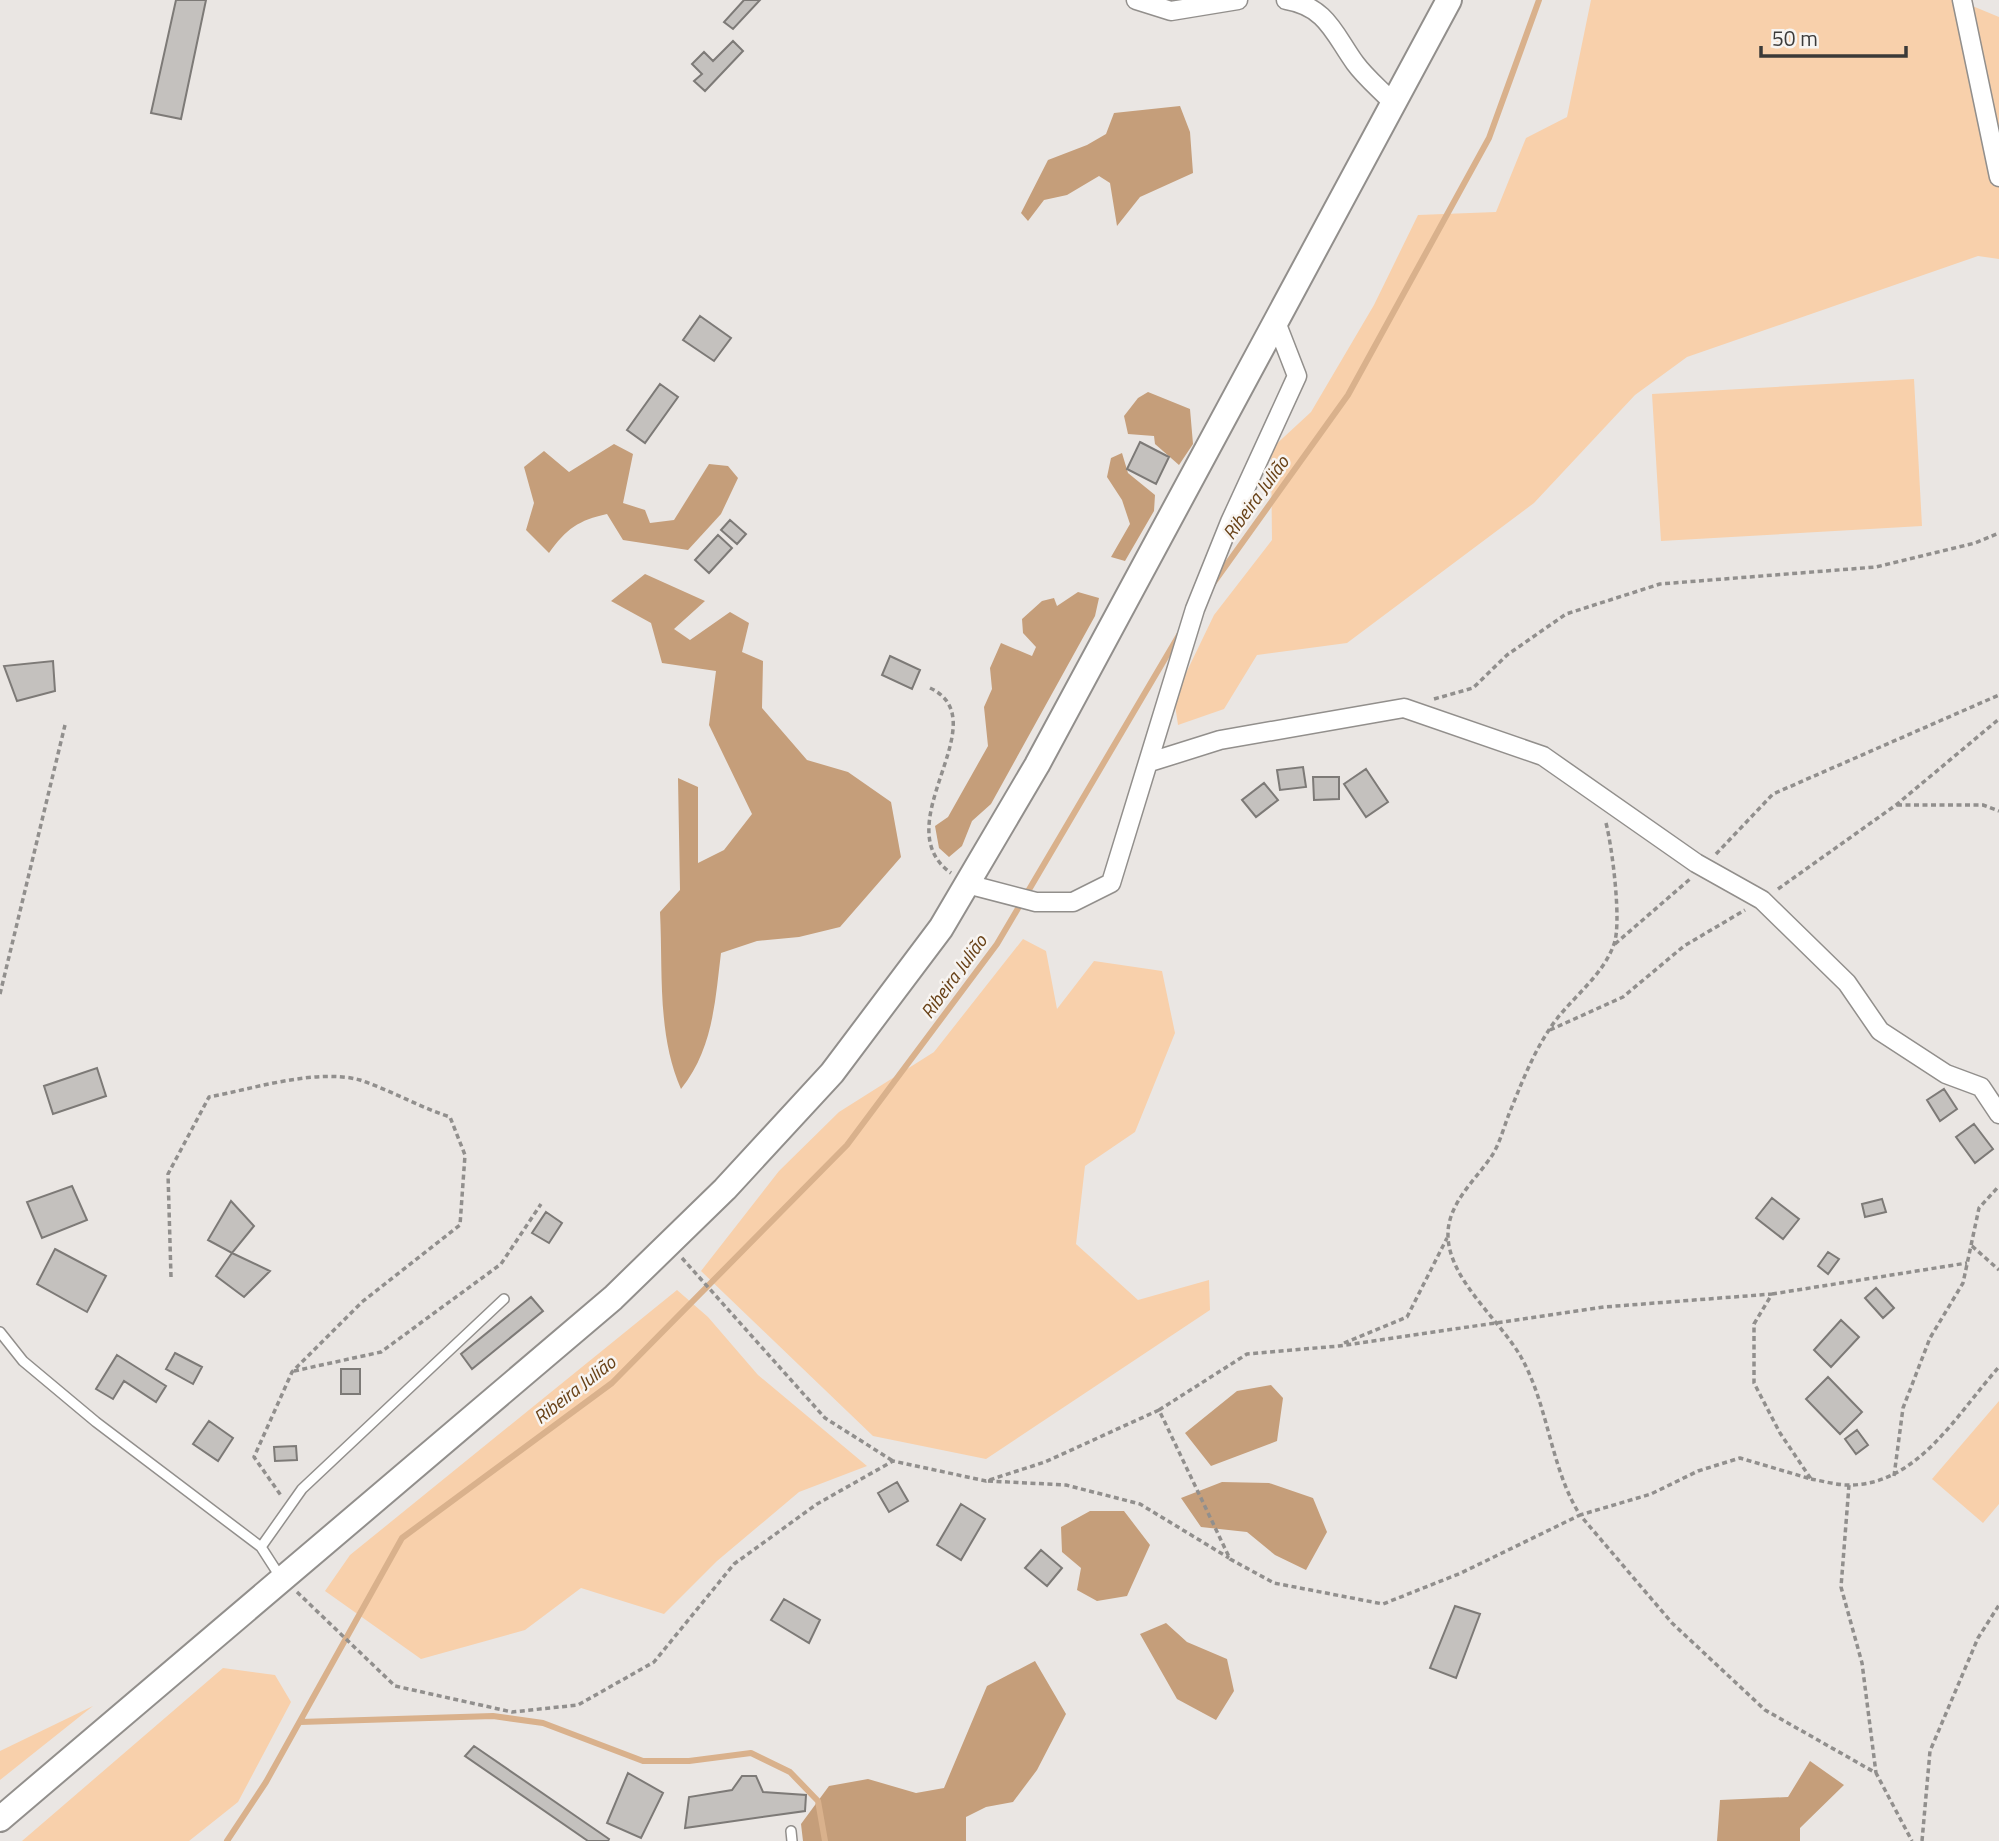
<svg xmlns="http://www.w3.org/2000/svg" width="1999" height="1841" viewBox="0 0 1999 1841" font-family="'Titillium Web',sans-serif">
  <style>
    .green { fill: #f8d0ab }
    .forest { fill: #c59e7a }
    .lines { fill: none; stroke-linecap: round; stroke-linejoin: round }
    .stream { stroke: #d9b18c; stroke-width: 6 }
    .building { fill: #c4c1be; stroke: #7d7a77; stroke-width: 2 }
    .service-casing { stroke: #928f8c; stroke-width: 12 }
    .minor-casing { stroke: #928f8c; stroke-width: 21 }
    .secondary-casing { stroke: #928f8c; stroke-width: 28 }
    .path { stroke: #918f8d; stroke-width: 3.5; stroke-dasharray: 5 3.5; stroke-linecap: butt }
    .service { stroke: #fff; stroke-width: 9 }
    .minor { stroke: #fff; stroke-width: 18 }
    .secondary { stroke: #fff; stroke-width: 24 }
    .labels { text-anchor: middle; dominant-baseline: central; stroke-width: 5; stroke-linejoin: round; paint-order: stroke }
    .water-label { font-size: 19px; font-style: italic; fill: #684116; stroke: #f7f4f1 }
  </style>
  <rect width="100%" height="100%" fill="#eae6e3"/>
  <path class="green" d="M1591,0H1958L1999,17V259L1978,256L1687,357L1635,395L1534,503L1347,643L1257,655L1224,709L1178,725L1174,698L1214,615L1272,540L1271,449L1311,412L1374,305L1418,215L1496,212L1526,138L1567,117Z
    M1914,379L1922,526L1661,541L1652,394Z
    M1023,939L1046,951L1057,1009L1094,961L1162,971L1175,1033L1135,1132L1085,1166L1076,1244L1138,1300L1209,1280L1210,1310L986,1459L873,1436L701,1271L779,1171L839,1112L934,1052Z
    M677,1290L708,1317L758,1375L867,1466L799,1492L717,1561L664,1614L581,1588L525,1630L421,1659L325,1591L350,1555Z
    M1999,1401V1504L1983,1523L1932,1479Z
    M223,1668L275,1675L291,1702L238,1802L189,1841H22Z
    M93,1706L0,1780V1751Z"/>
  <path class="forest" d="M1180,106L1190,132L1193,173L1140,197L1117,226L1110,183L1099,176L1067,195L1044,200L1028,221L1021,213L1048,160L1087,145L1106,134L1114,113Z
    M1148,392L1190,409L1193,444L1179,465L1155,444L1154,436L1128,434L1124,416L1138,398Z
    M614,444L633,454L623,503L645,510L650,523L674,520L709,464L728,466L738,478L721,514L688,550L623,540L607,514C579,520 566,529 549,553L526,530L534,503L524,467L544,451L569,472Z
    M1122,453L1128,473L1155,495L1154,511L1125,561L1111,557L1130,524L1122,500L1107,477L1111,458Z
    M645,574L705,601L674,629L690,640L730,612L749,623L742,652L763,661L762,708L807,760L848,772L891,802L901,857L840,927L799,937L757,941L721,953C715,1002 713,1049 681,1089C657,1035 663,970 660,912L680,890L678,778L698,787V863L724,850L752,814L709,725L716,671L662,663L651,623L611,601Z
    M1078,592L1099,598L1095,616L991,804L972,821L962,846L949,857L939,848L935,826L948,817L988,746L984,707L992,689L990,668L1001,643L1032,656L1036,647L1023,633L1022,619L1042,601L1054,598L1057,606Z
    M1271,1385L1283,1398L1277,1441L1211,1466L1185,1433L1237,1391Z
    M1222,1482L1269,1483L1313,1498L1327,1532L1306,1570L1275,1555L1247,1532L1201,1527L1181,1498Z
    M1090,1511H1124L1150,1545L1127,1596L1097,1601L1077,1590L1081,1568L1062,1552L1061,1527Z
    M1166,1623L1187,1642L1227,1659L1234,1691L1216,1720L1177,1699L1140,1634Z
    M1035,1661L1066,1714L1037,1770L1013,1802L986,1807L966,1817V1841H803L801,1824L829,1786L868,1779L916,1793L944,1788L987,1686Z
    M1810,1761L1844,1785L1800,1828V1841H1717L1720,1800L1788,1797Z"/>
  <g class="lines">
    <path class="stream" d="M1212,585L1348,395L1489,138L1539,0
      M300,1722L493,1716L543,1723L643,1761H689L751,1753L790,1772L818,1801L825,1841
      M227,1841L266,1782L402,1538L612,1383L847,1145L997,944L1179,635"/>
  </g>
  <path class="building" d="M176,0H206L181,119L151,113Z
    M744,0H760L733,29L724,22Z
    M733,41L743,51L705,91L694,81L702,74L692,64L704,52L713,61Z
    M700,316L731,338L714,361L683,340Z
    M660,384L678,397L645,443L627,430Z
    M1140,442L1169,457L1156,484L1127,469Z
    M730,520L746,534L737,544L721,530Z
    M718,535L732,548L709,573L695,560Z
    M890,656L920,670L912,689L882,675Z
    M53,661L55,691L17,701L4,666Z
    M1303,767L1306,787L1280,790L1277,770Z
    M1366,769L1388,802L1366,817L1344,784Z
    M1313,777H1339V799L1314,800Z
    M1264,783L1278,800L1256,817L1242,800Z
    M97,1068L106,1096L53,1114L44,1086Z
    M1944,1089L1957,1109L1940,1121L1927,1100Z
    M1974,1124L1993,1149L1975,1163L1956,1137Z
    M72,1186L87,1220L42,1238L27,1202Z
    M1772,1198L1799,1219L1783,1239L1756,1218Z
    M1882,1199L1886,1212L1865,1217L1862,1204Z
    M231,1201L254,1226L232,1253L208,1240Z
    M546,1212L562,1223L549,1243L532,1233Z
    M55,1249L106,1276L87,1312L37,1284Z
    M1828,1252L1839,1259L1828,1274L1818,1266Z
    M232,1253L270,1271L244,1297L216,1276Z
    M1876,1288L1894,1308L1883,1318L1865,1298Z
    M531,1297L543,1311L472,1369L461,1354Z
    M1841,1320L1859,1337L1831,1367L1814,1350Z
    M175,1353L202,1367L193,1384L166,1369Z
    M117,1355L166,1386L156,1402L124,1381L113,1399L96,1389Z
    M341,1369H360V1394H341Z
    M1828,1377L1862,1412L1840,1434L1806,1399Z
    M209,1421L233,1438L218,1461L193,1444Z
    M1857,1430L1868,1445L1856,1454L1845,1439Z
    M296,1446L297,1460L275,1461L274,1447Z
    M897,1482L908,1501L889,1512L878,1493Z
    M961,1504L985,1519L961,1560L937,1545Z
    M1041,1550L1062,1568L1047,1586L1025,1568Z
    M784,1599L820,1620L809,1643L771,1620Z
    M1455,1606L1480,1614L1456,1678L1430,1668Z
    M474,1746L609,1839L608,1841H588L465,1756Z
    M628,1773L663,1793L641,1838L607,1823Z
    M742,1776H756L763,1792L806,1795L805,1811L685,1828L689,1797L732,1790Z"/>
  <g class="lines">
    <g class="service-casing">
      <path id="service" d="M0,1332L23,1361L96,1422L261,1547L281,1578
        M261,1547L302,1489L504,1299
        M791,1831L792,1841"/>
    </g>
    <g class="minor-casing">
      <path id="minor" d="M1136,0L1171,11L1238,0
        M1286,0C1327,7 1334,34 1355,63C1366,78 1381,90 1393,103
        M1962,0L1999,177
        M1150,762L1220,740L1404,708L1543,756L1696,863L1762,900L1847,983L1880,1031L1946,1074L1981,1087L1999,1114
        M967,884L1036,902H1073L1111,883L1195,609L1230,522L1297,376L1276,322"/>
    </g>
    <g class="secondary-casing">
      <path id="secondary" d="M0,1819L613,1298L725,1189L832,1073L941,928L1037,765L1449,0"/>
    </g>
    <path class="path" d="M930,688C1000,721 883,825 951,873
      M1434,699L1473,688L1507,655L1566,614L1660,584L1876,567L1975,543L1999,533
      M1897,805H1983L1999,811
      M1716,854L1773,794L1999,695
      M1778,889L1896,805L1999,719
      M1615,944L1690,879
      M0,994L65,725
      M1550,1030L1623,997L1684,946L1745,910
      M1972,1246L1999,1270
      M682,1258L825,1418L893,1461
      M171,1277L168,1174L209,1097C252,1089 317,1068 360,1080C390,1090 419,1107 450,1117L465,1155L460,1225L362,1302L292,1372L254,1457L282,1497
      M1772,1294L1967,1263
      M1344,1343L1407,1317L1447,1238
      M294,1371L381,1352L501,1264L541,1204
      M1159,1410L1247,1354L1339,1346L1604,1307L1772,1294L1754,1324V1383L1780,1433L1811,1479L1740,1458L1698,1471L1651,1494L1580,1515C1550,1467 1549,1407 1521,1357C1500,1320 1449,1280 1448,1236C1447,1203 1477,1179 1493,1154C1500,1142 1504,1127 1509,1114C1520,1087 1531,1058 1547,1033C1565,1002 1602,979 1614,944C1622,923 1612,846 1606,823
      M1894,1476L1903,1408L1930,1338L1963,1283L1979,1208L1999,1186
      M1811,1479C1823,1481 1836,1485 1848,1485C1918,1486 1958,1412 1999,1367
      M988,1481L1066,1485L1140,1504L1229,1558
      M1849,1485L1841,1587L1862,1663L1876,1773
      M297,1592L395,1686L512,1712L578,1705L654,1662L734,1564L817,1504L893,1461L986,1481L1045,1462L1159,1410L1230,1559L1274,1583L1383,1604L1461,1573L1580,1515L1672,1623L1765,1710L1876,1773L1912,1841
      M1922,1841L1930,1751L1978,1638L1999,1605"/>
    <use href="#service" class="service"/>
    <use href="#minor" class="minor"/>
    <use href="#secondary" class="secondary"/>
  </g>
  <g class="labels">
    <g class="water-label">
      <text transform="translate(1255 497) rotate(-54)">Ribeira Julião</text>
      <text transform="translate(953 976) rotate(-54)">Ribeira Julião</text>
      <text transform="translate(574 1389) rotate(-38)">Ribeira Julião</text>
    </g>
  </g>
  <path d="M1761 46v10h145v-10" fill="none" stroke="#3b3a39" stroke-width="3.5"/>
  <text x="1772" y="46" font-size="21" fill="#3b3a39" stroke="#f7f4f1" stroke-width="5" paint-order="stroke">50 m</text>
</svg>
